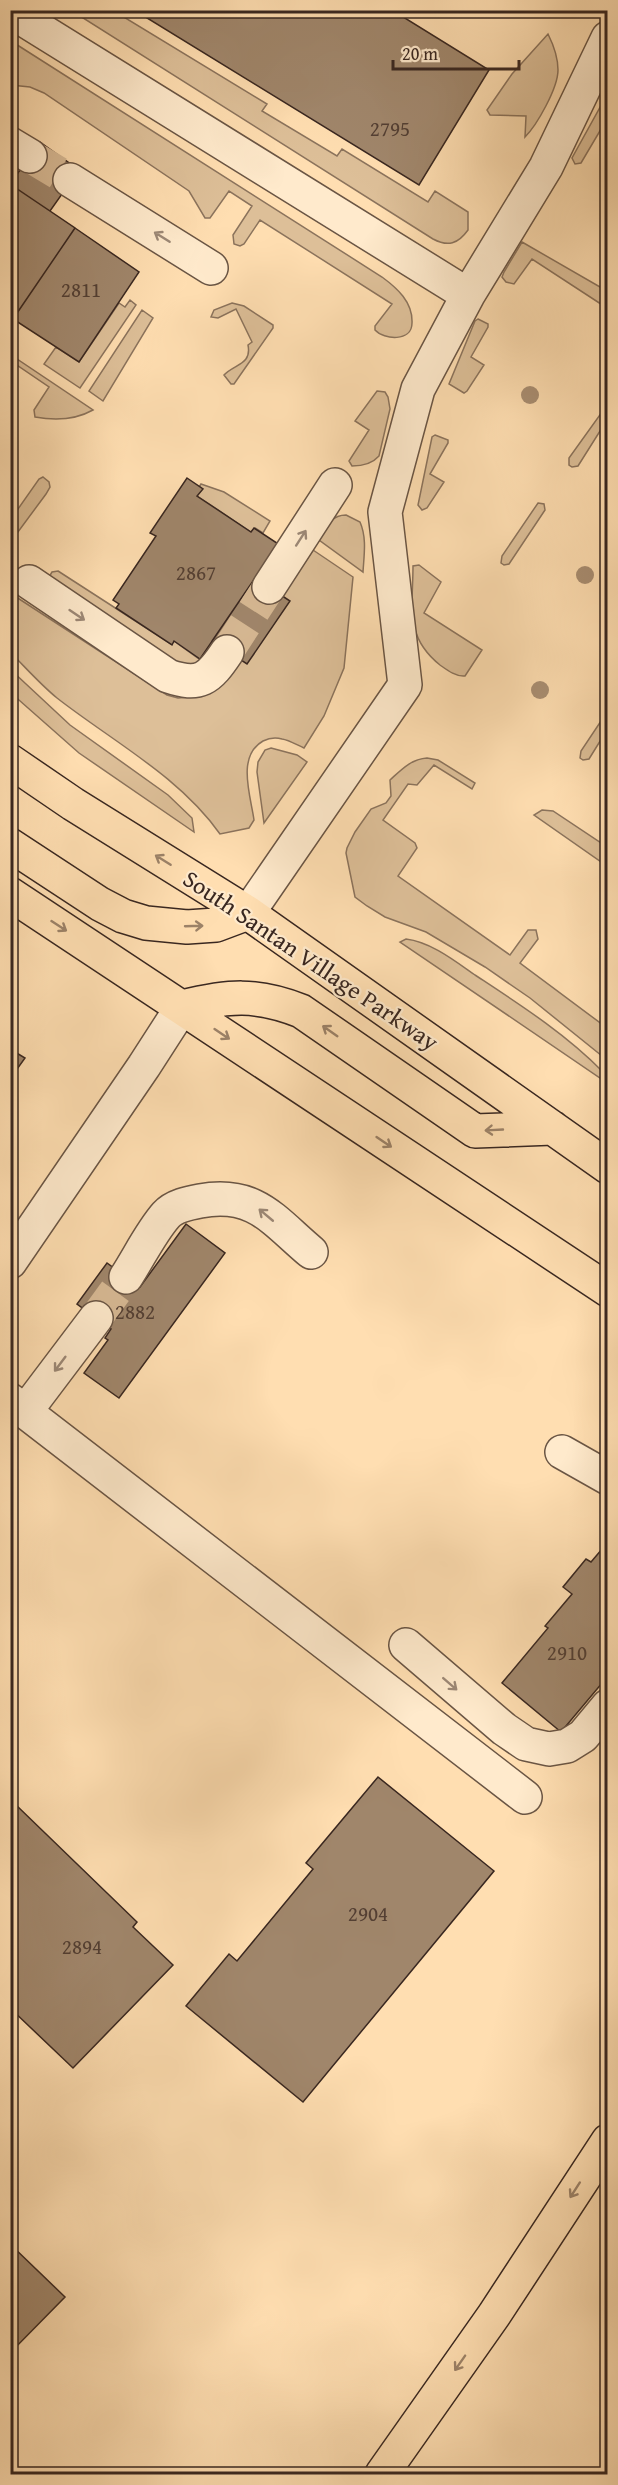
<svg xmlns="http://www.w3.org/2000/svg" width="618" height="2485" viewBox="0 0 618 2485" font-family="'Gentium Book Plus',serif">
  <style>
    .green { fill: #ddbf98; stroke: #8b735c; stroke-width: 1.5 }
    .building { fill: #a0866b; stroke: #392720; stroke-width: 1.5 }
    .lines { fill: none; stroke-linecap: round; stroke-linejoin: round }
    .minor-tunnel { stroke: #d7b994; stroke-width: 33; stroke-dasharray: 33 16; stroke-linecap: butt }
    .minor-casing { stroke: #6a5544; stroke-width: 36 }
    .major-casing { stroke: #392720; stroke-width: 36 }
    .highway-casing { stroke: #392720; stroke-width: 36 }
    .minor { stroke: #ffeacc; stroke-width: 33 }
    .major { stroke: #ffdeb1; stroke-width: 33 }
    .highway { stroke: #ffdeb1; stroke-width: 33 }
    .tree { fill: #a98e72 }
    .oneway { stroke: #9c8876 }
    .oneway2 { stroke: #9c8268 }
    .labels { text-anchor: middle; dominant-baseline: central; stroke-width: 4.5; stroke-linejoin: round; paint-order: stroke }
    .number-label { font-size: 21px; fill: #533f33 }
    .street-label { font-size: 24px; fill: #392720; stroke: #ffeacc }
  </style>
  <rect width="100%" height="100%" fill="#ffdeb1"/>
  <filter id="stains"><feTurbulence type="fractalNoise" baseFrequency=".00333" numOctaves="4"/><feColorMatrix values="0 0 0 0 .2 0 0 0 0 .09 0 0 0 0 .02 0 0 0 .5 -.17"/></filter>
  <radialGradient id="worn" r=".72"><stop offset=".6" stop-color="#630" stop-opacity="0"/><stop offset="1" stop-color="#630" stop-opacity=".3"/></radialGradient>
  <path class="green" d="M72,11H114L267,104L262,111L337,156L342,149L428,202L435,191L468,212V230C458,244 448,247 433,239Z
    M548,34C554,46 558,57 558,70C558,88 537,125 525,137L526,116L490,115L487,110L512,74Z
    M11,41L382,277C397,288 413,302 412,323C412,342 384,340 375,330V326L392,304L260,220L244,244L240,246L234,244L233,235L252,206L229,191L210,218H205L189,191L44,93L30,87L11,85Z
    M607,101V119L581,163L575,164L572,158L603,102Z
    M522,242L607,291V308L532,259L514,284L506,282L502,277L504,272Z
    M130,300L136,305L80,388L44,364L56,347L79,362L119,303L125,307Z
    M232,303L244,306L273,325V328L234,384H231L224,375C234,364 252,365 248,345L252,342L236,309L218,318L211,317L214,310Z
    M142,310L153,318L103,401L89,391Z
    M478,319L488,324V327L471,357L484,365L467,391L464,393L449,384L475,321Z
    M10,355H11L93,410C75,420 56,421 35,417L34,410L49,387L11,361Z
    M377,391L385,392L388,397L390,409L379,456C372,464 362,466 352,466L349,461L369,430L355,421Z
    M607,405V420L578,466L572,467L569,465V458Z
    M435,435L448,440V443L430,474L444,482L427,508L422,510L418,505L432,437Z
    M43,477L49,482L50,487L46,494L15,536L11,539V519L39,479Z
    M201,484L224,492L270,521L263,533L255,528L251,532L197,496L202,489L199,487Z
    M538,503L544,504L545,510L509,564L504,565L501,563L502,556Z
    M346,515L360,522C367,538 364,555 363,572L319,540C326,528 330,515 346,515Z
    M313,550L353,577L344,668L324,716L304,748C297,745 289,740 282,739C275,737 269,738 263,741C236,756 251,797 254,820L249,828L220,834C179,776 112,741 57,698C41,685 26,668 11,653L10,593L167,695L178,698L190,697L232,670Z
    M419,565L441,582L424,613L482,650L465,676C456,677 447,670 440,665C404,636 413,607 413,566Z
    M58,571L171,644L174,641L199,659L212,641L215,643L200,663L183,669L46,582L52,572Z
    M11,670L70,725L168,795L192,818L194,832L79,753L11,693Z
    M607,712V730L589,759L583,760L580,758L581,751Z
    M271,748L297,755L307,762L264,823L257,772L258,762L265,750Z
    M427,758L438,760L475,783L472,789L434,765L417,785L408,784L383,820L415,843L417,848L398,876L510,955L528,930H536L538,939L520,963L607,1028V1060L530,998L485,967L426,932L385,917L367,906L355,897L346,853L347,848L355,832L371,809L386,803L391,796L390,780C401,770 411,759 427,758Z
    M542,810L553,811L607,847V866L534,815Z
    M406,939C431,942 455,961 475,975C519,1004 566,1034 603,1072V1080L400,942Z"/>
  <path class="building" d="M134,10H392L489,70L419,185Z
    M40,142L79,170L50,211L10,184Z
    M10,184L75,228L15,316L10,313Z
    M75,228L139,272L79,362L13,319Z
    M187,478L203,489L197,496L251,532L254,528L283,547L266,562L200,659L174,641L172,645L116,608L119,604L113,600L156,536L150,533Z
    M255,578L290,601L247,664L212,641Z
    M10,1049L25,1058L10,1079Z
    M186,1224L225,1253L119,1398L84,1373L108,1340L105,1338L111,1329L77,1304L107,1263L140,1287Z
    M608,1542V1676L561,1732L502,1683L548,1628L545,1626L572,1594L563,1587L586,1559L591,1562Z
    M378,1777L494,1871L303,2102L186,2006L229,1954L237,1961L313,1869L306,1863Z
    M15,1804L137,1922L133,1927L173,1965L73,2068L10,2008V1809Z
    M10,2244L65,2297L10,2353Z"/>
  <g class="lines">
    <path class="minor-tunnel" d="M30,156L70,180
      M227,652L269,587
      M96,1318L126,1277"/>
    <g class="minor-casing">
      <path id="minor" d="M10,11L468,295
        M10,144L30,156
        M70,180L211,268
        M29,582L168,676C200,687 209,679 227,652
        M269,587L335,485
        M248,913L405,685L385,512L418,389L468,295L546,167L608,38
        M10,1262L144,1066L182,1007
        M126,1277C139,1257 151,1232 166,1215C174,1206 189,1203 200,1201C255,1191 273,1220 311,1252
        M10,1400L525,1797
        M25,1412L96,1318
        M562,1452L608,1478
        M406,1645L504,1729L526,1744L549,1749L567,1746L583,1736L608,1706"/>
    </g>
    <g class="major-casing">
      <path id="major" d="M10,761L73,804L248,913L608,1167
        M10,845L100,904L123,916L146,923L187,927L216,925L248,913
        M10,894L608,1290
        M182,1007C228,996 256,993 301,1011L475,1131L553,1128"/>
    </g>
    <g class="highway-casing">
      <path id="highway" d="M382,2474L494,2315L608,2141"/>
    </g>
    <use href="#minor" class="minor"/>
    <use href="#major" class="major"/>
    <use href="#highway" class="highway"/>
  </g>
  <g class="tree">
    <circle cx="530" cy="395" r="9"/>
    <circle cx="585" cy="575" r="9"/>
    <circle cx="540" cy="690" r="9"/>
  </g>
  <defs><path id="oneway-shaft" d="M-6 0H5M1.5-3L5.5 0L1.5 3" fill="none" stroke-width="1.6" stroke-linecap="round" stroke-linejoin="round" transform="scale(1.5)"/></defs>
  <g class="oneway">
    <use href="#oneway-shaft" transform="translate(162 237) rotate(-148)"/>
    <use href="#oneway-shaft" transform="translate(301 538) rotate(-57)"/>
    <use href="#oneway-shaft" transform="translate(77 615) rotate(34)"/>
    <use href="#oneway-shaft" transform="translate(266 1215) rotate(-140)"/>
    <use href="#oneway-shaft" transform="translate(60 1364) rotate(127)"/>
    <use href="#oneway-shaft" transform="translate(450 1684) rotate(41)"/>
  </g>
  <g class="oneway2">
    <use href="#oneway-shaft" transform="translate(163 860) rotate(-148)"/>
    <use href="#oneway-shaft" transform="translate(59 926) rotate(33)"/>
    <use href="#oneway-shaft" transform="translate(194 926) rotate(-2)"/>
    <use href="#oneway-shaft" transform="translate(330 1031) rotate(-145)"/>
    <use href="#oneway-shaft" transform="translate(222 1034) rotate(34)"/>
    <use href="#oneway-shaft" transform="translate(494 1130) rotate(177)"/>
    <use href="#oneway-shaft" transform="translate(384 1142) rotate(34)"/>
    <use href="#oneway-shaft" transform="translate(575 2190) rotate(123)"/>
    <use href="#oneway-shaft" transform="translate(460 2363) rotate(125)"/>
  </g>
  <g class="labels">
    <g class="number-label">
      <text x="390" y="128">2795</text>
      <text x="81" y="289">2811</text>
      <text x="196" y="572">2867</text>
      <text x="135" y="1311">2882</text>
      <text x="567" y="1652">2910</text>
      <text x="368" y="1913">2904</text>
      <text x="82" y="1946">2894</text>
    </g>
    <g class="street-label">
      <text transform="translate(311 960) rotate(34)">South Santan Village Parkway</text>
    </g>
  </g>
  <rect width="618" height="2485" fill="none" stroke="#ffdeb1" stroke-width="36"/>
  <rect x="12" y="12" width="594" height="2461" fill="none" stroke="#392720" stroke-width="3"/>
  <rect x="18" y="18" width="582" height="2449" fill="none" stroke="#392720" stroke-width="1.5"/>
  <path d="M393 60v9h126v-9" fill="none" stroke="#392720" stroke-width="3"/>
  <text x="402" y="60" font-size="18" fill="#392720" stroke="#ffeacc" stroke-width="4.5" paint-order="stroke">20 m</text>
  <rect width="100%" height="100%" filter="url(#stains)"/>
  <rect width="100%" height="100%" fill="url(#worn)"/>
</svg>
